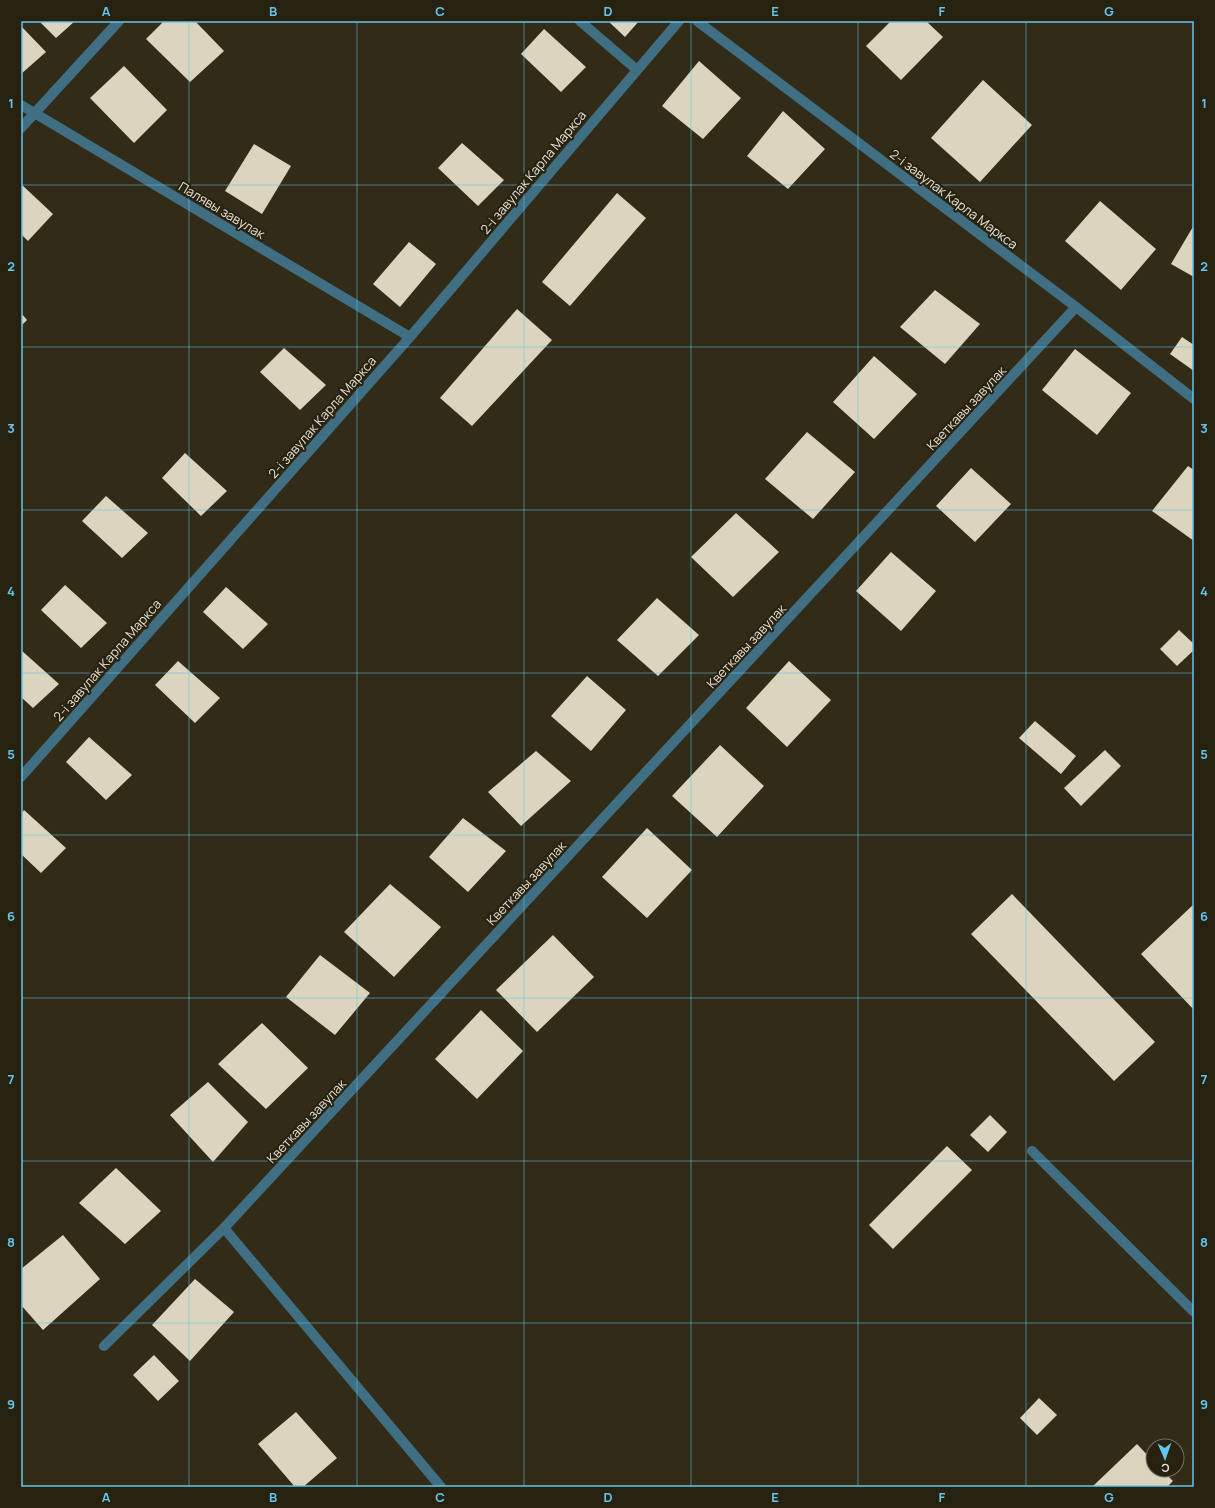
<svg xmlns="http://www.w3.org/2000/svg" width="1215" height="1508" viewBox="0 0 1215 1508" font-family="Manrope,sans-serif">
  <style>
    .building { fill: #dcd4bd }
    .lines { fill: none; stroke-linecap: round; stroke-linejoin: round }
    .minor { stroke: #406f83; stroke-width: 10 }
    .grid { fill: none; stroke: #64c5ee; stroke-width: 1; stroke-opacity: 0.55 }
    .labels { text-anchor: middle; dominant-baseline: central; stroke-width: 4; stroke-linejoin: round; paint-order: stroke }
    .street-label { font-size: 13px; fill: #e8e4d9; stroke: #27210f }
    .neatline { fill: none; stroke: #64c5ee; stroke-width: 1.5 }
    .grid-label { font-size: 13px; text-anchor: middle; font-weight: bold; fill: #64c5ee }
  </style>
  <rect width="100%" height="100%" fill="#312b18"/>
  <path class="building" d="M39,21H75L56,38Z
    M164,21H195L224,51L190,82L146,39Z
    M608,21H639L625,37Z
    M891,21H926L943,37L901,80L866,46Z
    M21,26L46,52L21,74Z
    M544,29L586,67L561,92L521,54Z
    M699,61L741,98L703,139L662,106Z
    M124,66L167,110L134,143L90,98Z
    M983,80L1032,125L980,182L931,138Z
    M783,111L825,149L788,189L747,156Z
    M462,143L504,180L478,206L438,168Z
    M254,144L291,166L262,214L225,191Z
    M21,184L53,214L28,241L21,234Z
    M617,193L646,218L570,306L542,282Z
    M1100,201L1156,249L1121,290L1065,241Z
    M1194,225V277L1171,264Z
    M409,242L436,264L400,307L373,284Z
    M935,290L980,324L945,364L900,327Z
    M517,309L552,340L472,426L440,398Z
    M21,313L27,320L21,326Z
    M1182,337L1194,345V371L1170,354Z
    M284,348L326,385L300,410L260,372Z
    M1075,349L1131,393L1097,435L1042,390Z
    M874,356L917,394L874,439L833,402Z
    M807,432L855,472L813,519L765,479Z
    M185,453L227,491L201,516L162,478Z
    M1188,466L1194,470V541L1152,511Z
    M971,468L1011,504L975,542L936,506Z
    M106,496L148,533L122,558L82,521Z
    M736,513L779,552L733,597L691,557Z
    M891,552L936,591L901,631L856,591Z
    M65,585L107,623L81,648L41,610Z
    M226,587L268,624L243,649L203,612Z
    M657,598L699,635L658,676L617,640Z
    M1179,630L1194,644V650L1177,666L1160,649Z
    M21,650L59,684L33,708L21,697Z
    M178,661L220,698L195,723L155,685Z
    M789,661L831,700L787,747L746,708Z
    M587,676L626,710L591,751L551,716Z
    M1035,721L1076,756L1061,774L1019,738Z
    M89,737L132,775L106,800L66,762Z
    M720,745L764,786L717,837L672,796Z
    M1105,750L1121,766L1081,806L1064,788Z
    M536,751L571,781L521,826L488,792Z
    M24,810L66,848L41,873L21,854V814Z
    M463,818L506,851L468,892L429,857Z
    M647,828L692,870L647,918L602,877Z
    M390,884L441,927L394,977L344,932Z
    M1012,894L1155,1042L1114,1081L971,934Z
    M1194,904V1010L1141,954Z
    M553,935L594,977L537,1032L496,990Z
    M320,955L370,993L335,1035L286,997Z
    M481,1010L523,1051L477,1099L435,1059Z
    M262,1023L308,1068L266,1109L218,1064Z
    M208,1082L248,1122L213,1162L170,1115Z
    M990,1115L1007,1132L988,1152L970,1135Z
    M947,1146L972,1170L893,1249L869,1225Z
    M116,1168L161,1211L125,1244L79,1203Z
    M63,1235L100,1279L43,1330L21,1305V1269Z
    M195,1279L234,1312L190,1361L152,1325Z
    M154,1355L179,1381L158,1401L133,1375Z
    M1039,1398L1057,1415L1037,1435L1020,1418Z
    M296,1412L337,1458L303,1487H295L258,1444Z
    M1137,1444L1153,1461V1470H1162L1173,1481L1167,1487H1092Z"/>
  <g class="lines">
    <path class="minor" d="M580,21L637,70
      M697,21L1076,307L1194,399
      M21,105L410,337
      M21,128L119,21
      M21,777L410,337L679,21
      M1032,1151L1194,1312
      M104,1346L224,1228
      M441,1487L224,1228L1076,307"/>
  </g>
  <path class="grid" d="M189,21V1487M357,21V1487M524,21V1487M691,21V1487M858,21V1487M1026,21V1487M21,185H1194M21,347H1194M21,510H1194M21,673H1194M21,835H1194M21,998H1194M21,1161H1194M21,1323H1194"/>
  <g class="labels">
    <g class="street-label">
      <text transform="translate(533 172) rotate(-50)">2-і завулак Карла Маркса</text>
      <text transform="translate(954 199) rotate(37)">2-і завулак Карла Маркса</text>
      <text transform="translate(222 210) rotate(31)">Палявы завулак</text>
      <text transform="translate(966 408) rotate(-47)">Кветкавы завулак</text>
      <text transform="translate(322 417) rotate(-49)">2-і завулак Карла Маркса</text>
      <text transform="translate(746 646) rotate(-47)">Кветкавы завулак</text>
      <text transform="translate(107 660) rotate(-49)">2-і завулак Карла Маркса</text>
      <text transform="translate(526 883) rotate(-47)">Кветкавы завулак</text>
      <text transform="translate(306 1121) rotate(-47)">Кветкавы завулак</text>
    </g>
  </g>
  <rect width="1215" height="1508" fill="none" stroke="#27210f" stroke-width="44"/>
  <g transform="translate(1165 1458) rotate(178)"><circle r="19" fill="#27210f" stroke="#746f60"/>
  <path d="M0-3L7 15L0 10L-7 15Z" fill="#64c5ee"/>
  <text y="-6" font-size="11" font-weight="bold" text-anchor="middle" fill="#e8e4d9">С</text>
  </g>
  <rect x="22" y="22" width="1171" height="1464" class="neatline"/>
  <g class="grid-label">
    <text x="106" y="16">A</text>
    <text x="273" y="16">B</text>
    <text x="440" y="16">C</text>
    <text x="608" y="16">D</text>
    <text x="775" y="16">E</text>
    <text x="942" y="16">F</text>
    <text x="1109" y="16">G</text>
    <text x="11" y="108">1</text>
    <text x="1204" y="108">1</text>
    <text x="11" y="271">2</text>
    <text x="1204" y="271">2</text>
    <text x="11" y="433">3</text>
    <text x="1204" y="433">3</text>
    <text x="11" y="596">4</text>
    <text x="1204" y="596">4</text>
    <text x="11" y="759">5</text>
    <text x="1204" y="759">5</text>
    <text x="11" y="921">6</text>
    <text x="1204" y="921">6</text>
    <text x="11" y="1084">7</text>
    <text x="1204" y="1084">7</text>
    <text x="11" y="1247">8</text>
    <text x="1204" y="1247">8</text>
    <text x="11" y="1409">9</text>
    <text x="1204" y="1409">9</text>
    <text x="106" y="1502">A</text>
    <text x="273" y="1502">B</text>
    <text x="440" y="1502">C</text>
    <text x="608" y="1502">D</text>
    <text x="775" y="1502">E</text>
    <text x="942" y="1502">F</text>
    <text x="1109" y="1502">G</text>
  </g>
</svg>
